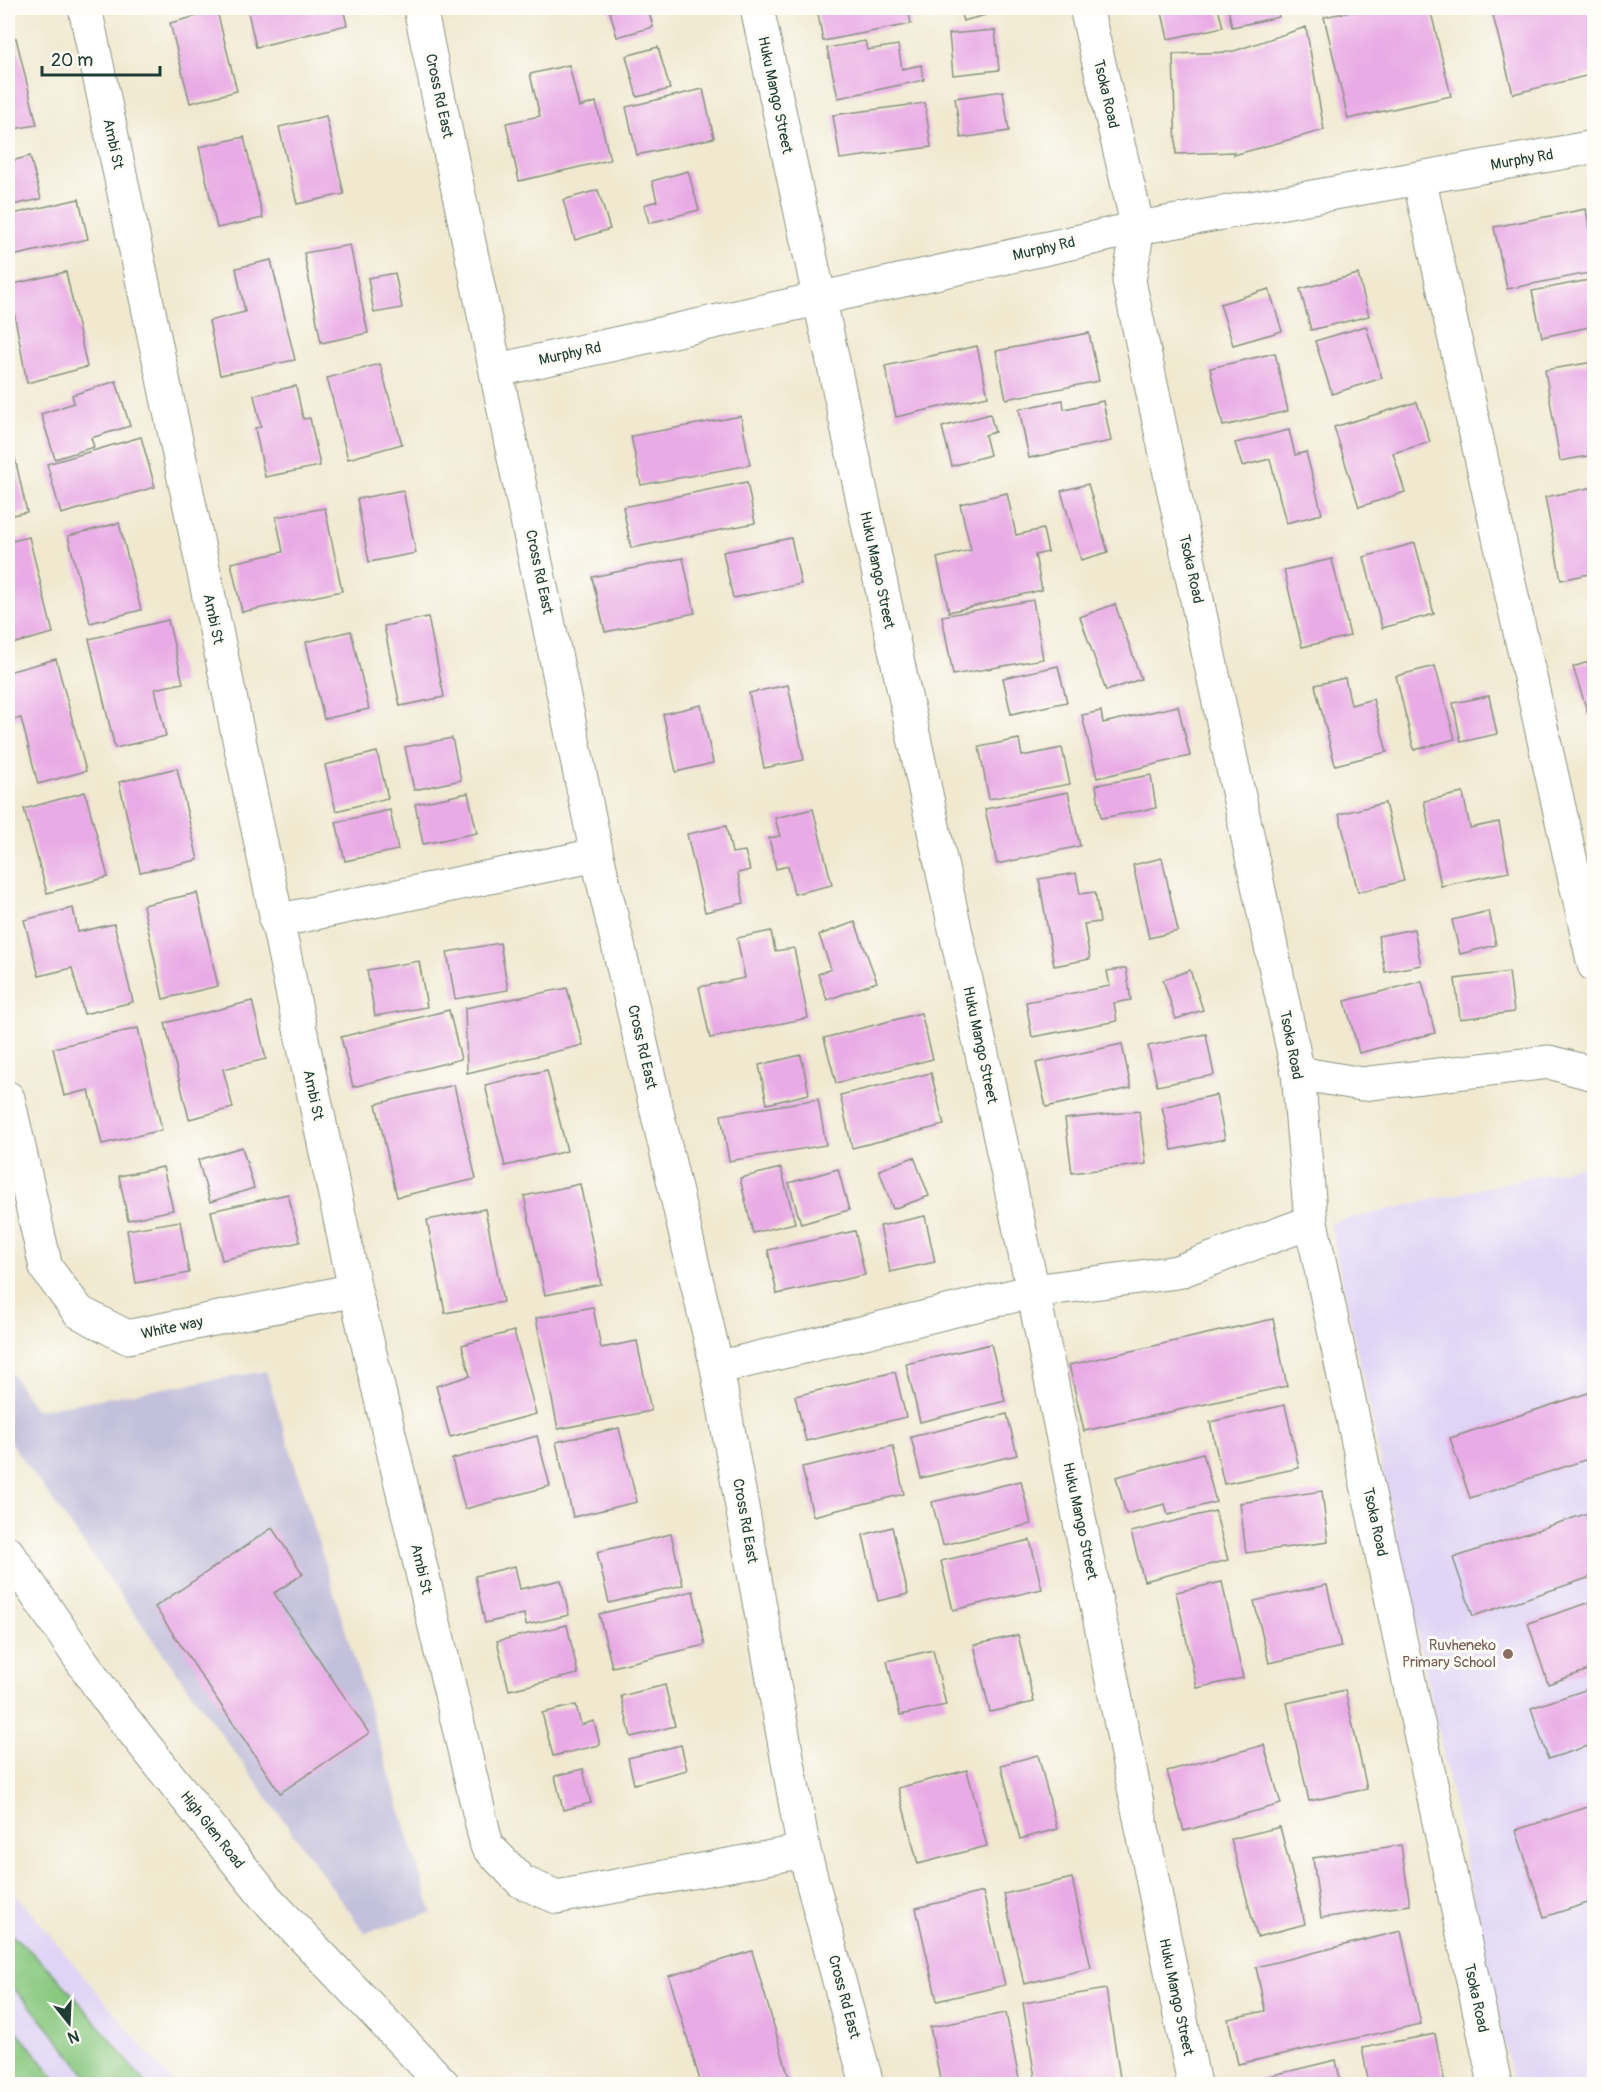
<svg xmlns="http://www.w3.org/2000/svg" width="1602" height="2092" viewBox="0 0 1602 2092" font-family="Pangolin,sans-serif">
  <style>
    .built { fill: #dfd4f5 }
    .industrial { fill: #c3c0db }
    .green { fill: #87c77e; stroke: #538259; stroke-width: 1.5 }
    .building { fill: #e9abe5 }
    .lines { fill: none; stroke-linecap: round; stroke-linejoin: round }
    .street-casing { stroke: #889382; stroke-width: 35 }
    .primary-casing { stroke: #889382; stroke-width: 35 }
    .street { stroke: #fff; stroke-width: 33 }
    .primary { stroke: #fff; stroke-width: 33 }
    .education-dot { fill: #8d6e63; stroke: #fdfcf7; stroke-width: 2 }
    .labels { text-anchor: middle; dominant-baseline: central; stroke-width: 6; stroke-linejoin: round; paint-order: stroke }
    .street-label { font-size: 15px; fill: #1f3d34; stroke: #fdfcf7 }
    .education-label { font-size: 15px; fill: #785e54; stroke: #fdfcf7; text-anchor: end }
  </style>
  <rect width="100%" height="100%" fill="#fdfcf7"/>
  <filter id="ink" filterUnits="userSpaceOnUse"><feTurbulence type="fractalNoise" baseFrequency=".0167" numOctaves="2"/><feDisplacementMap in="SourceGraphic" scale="12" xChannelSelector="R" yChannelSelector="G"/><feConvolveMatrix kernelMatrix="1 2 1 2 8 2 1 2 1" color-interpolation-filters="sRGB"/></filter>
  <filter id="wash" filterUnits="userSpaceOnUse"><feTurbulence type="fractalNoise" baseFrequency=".008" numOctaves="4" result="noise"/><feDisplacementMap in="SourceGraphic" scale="24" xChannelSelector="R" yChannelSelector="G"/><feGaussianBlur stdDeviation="1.35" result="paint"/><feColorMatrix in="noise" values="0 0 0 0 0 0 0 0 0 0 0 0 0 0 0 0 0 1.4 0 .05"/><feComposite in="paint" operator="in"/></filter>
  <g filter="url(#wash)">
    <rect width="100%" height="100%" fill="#f0e9d0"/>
    <path class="built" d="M1594,1163V2084H1513L1330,1223Z
      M8,1885L174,2084H8Z"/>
    <path class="industrial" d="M8,1367L35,1410L266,1371L432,1913L365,1933L8,1439Z"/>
    <path class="green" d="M8,1932C62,1974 103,2032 146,2084H94L31,2007L8,1983Z
      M8,2020L60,2084H8Z"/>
    <g id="blocks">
      <path class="building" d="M247,8H343L347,25L256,47Z
        M609,8H648L653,27L617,37Z
        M817,8H908L911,24L823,41Z
        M959,8H996L997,12L963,21Z
        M1161,8H1218L1223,27L1168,39Z
        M1228,8H1277L1279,17L1232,27Z
        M1367,8H1430L1451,96L1348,119L1324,17Z
        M1491,8H1594V74L1513,94Z
        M217,11L237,91L190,103L170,23Z
        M1306,27L1324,130L1234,155V152L1176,154L1173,54L1231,52Z
        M995,30L999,70L953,75L949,34Z
        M16,38L37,125L8,130V40Z
        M865,41L867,50L898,45L902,69L921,65L924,80L838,98L827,48Z
        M658,47L670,89L637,97L626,56Z
        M569,65L579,107L596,102L610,160L519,181L506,123L540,116L530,74Z
        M703,89L714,138L637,155L626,107Z
        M1003,91L1009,131L961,138L955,98Z
        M925,103L931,147L840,159L833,115Z
        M326,116L344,194L297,204L279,127Z
        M244,137L263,218L217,228L199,147Z
        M30,156L41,199L8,206V162Z
        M688,171L699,210L649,223L644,205L657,201L652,181Z
        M598,190L610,229L575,240L563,200Z
        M79,199L88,239L8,257V215Z
        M1586,209L1594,253V272L1507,289L1494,227Z
        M350,245L368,333L321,343L304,253Z
        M271,260L295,360L220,375L209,321L245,312L236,268Z
        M66,272L87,367L27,383L9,285Z
        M395,273L402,308L374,313L368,278Z
        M1358,274L1369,316L1311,330L1300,289Z
        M1594,279V326L1542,337L1532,291Z
        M1269,289L1282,331L1233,345L1220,304Z
        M1366,326L1382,378L1332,394L1315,341Z
        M1089,333L1099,381L1006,399L996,351Z
        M977,346L988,396L896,417L885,366Z
        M1275,353L1288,411L1223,426L1210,368Z
        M1594,362V455L1560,461L1545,370Z
        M380,364L402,444L348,459L327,378Z
        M116,381L130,426L91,438L94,447L55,459L41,414L74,403L72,395Z
        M296,386L303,419L310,418L320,466L265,477L255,428L261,427L254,395Z
        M1063,400L1064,409L1103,401L1111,441L1029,458L1019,409Z
        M1417,402L1430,442L1393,453L1405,492L1359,507L1334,427Z
        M990,414L995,432L985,435L990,455L952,466L942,427Z
        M741,416L750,465L641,485L631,436Z
        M8,427L27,512L8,516Z
        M1289,430L1295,455L1306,452L1322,514L1286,523L1270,459L1242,466L1235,443Z
        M141,437L155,487L61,514L47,464Z
        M747,482L755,523L631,548L623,507Z
        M1088,484L1108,552L1081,560L1061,491Z
        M1594,487V573L1561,580L1545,497Z
        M403,490L416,553L369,562L357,499Z
        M1007,493L1016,535L1043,529L1048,552L1035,555L1042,590L949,612L937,558L971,550L960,504Z
        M325,508L342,591L242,612L231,563L283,552L276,517Z
        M119,523L141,610L90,623L68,536Z
        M29,537L53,633L8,645V542Z
        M791,538L801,584L733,598L723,552Z
        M1415,543L1434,614L1382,628L1364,557Z
        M683,558L695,613L605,632L592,577Z
        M1332,559L1350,636L1302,647L1284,570Z
        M1033,600L1043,659L953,675L942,616Z
        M1115,604L1141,679L1106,691L1080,617Z
        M428,617L444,697L400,706L384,626Z
        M168,620L183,683L155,689L166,736L115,748L89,639Z
        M351,631L369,709L324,719L306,642Z
        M56,659L86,771L38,784L21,718L8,721V672Z
        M1594,660V715L1589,717L1573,667Z
        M1058,666L1067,702L1011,714L1003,678Z
        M1435,666L1455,739L1414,750L1396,676Z
        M1345,678L1351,705L1373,699L1387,752L1335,765L1315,685Z
        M788,685L804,760L764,768L749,693Z
        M1489,696L1497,734L1461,742L1453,703Z
        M701,705L713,763L676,772L663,714Z
        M1178,706L1190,756L1097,778L1082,715L1101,711L1103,723Z
        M452,738L461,780L414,790L405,747Z
        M1019,739L1022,756L1062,748L1070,784L989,799L979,747Z
        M377,752L388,798L336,811L325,765Z
        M177,768L198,860L140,872L119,782Z
        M1151,775L1156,808L1101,818L1096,785Z
        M85,792L108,877L47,893L24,809Z
        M1068,792L1080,846L997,864L985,809Z
        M468,793L477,833L423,844L415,804Z
        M1463,793L1470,828L1499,822L1509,872L1441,886L1424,801Z
        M1385,803L1404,881L1358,892L1339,814Z
        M813,809L832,885L794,894L788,866L776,869L769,838L780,836L775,818Z
        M390,810L398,850L345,861L336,822Z
        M726,826L732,853L745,851L750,870L738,873L744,903L705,912L687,834Z
        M1162,858L1178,931L1149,938L1133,865Z
        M1076,873L1080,894L1095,892L1100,922L1084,924L1090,959L1054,966L1039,879Z
        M197,893L218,986L163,999L143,905Z
        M73,908L78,932L114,924L133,1002L84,1014L72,968L39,976L24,920Z
        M1489,911L1496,945L1460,954L1452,920Z
        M855,922L877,982L827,1000L818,974L831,969L819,935Z
        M1414,929L1421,965L1385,972L1378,936Z
        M771,931L775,951L794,948L808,1018L710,1038L699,987L745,978L737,938Z
        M500,943L508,990L455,999L447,952Z
        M419,961L427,1007L375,1016L367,970Z
        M1126,968L1131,1000L1114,1003L1117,1021L1032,1037L1026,1002L1110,986L1107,971Z
        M1190,970L1203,1010L1176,1019L1163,980Z
        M1509,972L1514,1012L1460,1019L1455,979Z
        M1422,981L1435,1033L1359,1053L1345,1001Z
        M567,988L583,1045L467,1073L465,1008Z
        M252,1001L266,1059L223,1069L233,1108L189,1119L165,1023Z
        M449,1010L461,1059L353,1087L341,1037Z
        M921,1013L933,1059L836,1083L824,1038Z
        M138,1028L162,1130L102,1144L89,1090L64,1096L53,1048Z
        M1206,1034L1214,1075L1157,1086L1148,1046Z
        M1122,1044L1131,1088L1046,1107L1036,1063Z
        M801,1055L809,1094L767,1104L759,1065Z
        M547,1070L567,1151L505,1166L485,1085Z
        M931,1073L944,1125L852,1148L840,1095Z
        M454,1085L476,1179L397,1197L376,1104Z
        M1216,1095L1225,1139L1172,1150L1162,1107Z
        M818,1099L826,1145L729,1161L721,1115Z
        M1139,1111L1146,1164L1072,1173L1065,1119Z
        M242,1147L254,1188L210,1202L198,1160Z
        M914,1157L929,1196L893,1209L879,1170Z
        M163,1167L173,1210L128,1220L119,1176Z
        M781,1168L795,1223L753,1233L740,1178Z
        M838,1169L849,1210L801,1224L789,1183Z
        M580,1184L601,1284L545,1295L524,1196Z
        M288,1194L300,1242L222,1260L211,1211Z
        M485,1209L503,1302L445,1313L427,1220Z
        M925,1216L935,1262L890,1272L880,1226Z
        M180,1221L189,1273L136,1283L127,1230Z
        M855,1231L865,1275L777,1294L768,1250Z
        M593,1307L601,1348L637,1341L651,1411L558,1429L536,1318Z
        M1273,1319L1287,1386L1084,1431L1069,1365Z
        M514,1331L536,1414L450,1437L436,1386L470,1376L462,1345Z
        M991,1344L1005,1401L920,1422L906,1364Z
        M895,1372L906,1417L806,1441L795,1396Z
        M1594,1391V1457L1470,1498L1450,1438Z
        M1285,1405L1299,1468L1224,1484L1210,1422Z
        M1007,1414L1017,1455L921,1478L911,1437Z
        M619,1428L637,1502L573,1517L556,1442Z
        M537,1436L550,1486L465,1509L452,1459Z
        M893,1446L904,1494L813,1516L802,1467Z
        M1203,1453L1216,1502L1168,1515L1165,1504L1126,1514L1116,1477Z
        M1021,1481L1031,1524L943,1545L932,1502Z
        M1322,1491L1328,1542L1246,1553L1240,1503Z
        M1215,1511L1228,1560L1144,1581L1131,1532Z
        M1594,1511V1576L1473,1616L1453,1558Z
        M892,1527L908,1594L878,1601L863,1535Z
        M272,1528L303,1574L274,1593L369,1733L280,1793L155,1607Z
        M671,1534L683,1585L609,1603L597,1552Z
        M1030,1540L1042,1589L953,1610L941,1561Z
        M515,1566L520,1589L561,1580L569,1615L526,1625L524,1614L485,1623L475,1576Z
        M1222,1582L1243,1678L1197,1688L1176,1592Z
        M1327,1585L1341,1647L1269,1663L1254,1601Z
        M693,1591L705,1645L612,1667L599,1614Z
        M1594,1601V1668L1548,1684L1528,1623Z
        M567,1625L578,1674L509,1690L497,1641Z
        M1018,1635L1034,1702L990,1712L974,1645Z
        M933,1650L946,1705L900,1715L887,1661Z
        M665,1685L675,1726L631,1737L621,1696Z
        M1594,1687V1744L1548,1759L1531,1708Z
        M1345,1690L1367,1789L1309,1801L1287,1703Z
        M576,1705L581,1725L594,1721L600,1745L553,1756L542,1713Z
        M681,1745L687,1770L634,1784L628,1758Z
        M1264,1745L1281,1804L1184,1831L1167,1771Z
        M1038,1755L1057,1829L1020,1839L1001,1765Z
        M583,1769L591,1803L563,1810L555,1776Z
        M967,1770L987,1846L918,1864L898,1788Z
        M1594,1805V1901L1544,1917L1516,1830Z
        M1280,1827L1305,1924L1257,1937L1231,1839Z
        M1401,1845L1410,1905L1321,1918L1313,1858Z
        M1072,1878L1091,1968L1024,1984L1004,1894Z
        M983,1892L1005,1985L937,2001L916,1908Z
        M1401,1931L1421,2024L1238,2064L1228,2019L1265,2011L1256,1967Z
        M752,1951L791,2084H701L669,1976Z
        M1106,1989L1121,2084H1036L1023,2003Z
        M1006,2013L1020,2084H941L930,2027Z
        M1435,2034L1445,2084H1369L1362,2048Z
        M1336,2060L1341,2084H1236Z"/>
    </g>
  </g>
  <g filter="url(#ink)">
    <use href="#blocks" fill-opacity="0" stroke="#889382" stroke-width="1.5"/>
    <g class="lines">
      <g class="street-casing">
        <path id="street" d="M85,8L355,1290L487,1846L522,1882L557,1897L804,1851
          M420,8L597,855L717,1368L804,1851L867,2084
          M757,8L1033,1291L1194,2084
          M1086,8L1138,228L1129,281L1298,1073L1311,1222L1495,2084
          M1419,178L1594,965
          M497,370L1138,228L1594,147
          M276,921L597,855
          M1298,1073L1362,1084L1549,1062L1594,1074
          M8,1098L46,1268L79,1312L127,1337L355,1290
          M717,1368L1033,1291L1177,1272L1311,1222"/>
      </g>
      <g class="primary-casing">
        <path id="primary" d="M8,1553L107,1698L266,1898L443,2084"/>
      </g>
      <use href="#street" class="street"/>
      <use href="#primary" class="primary"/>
    </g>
  </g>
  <circle class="education-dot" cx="1508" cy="1654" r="6"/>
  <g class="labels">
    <g class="street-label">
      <text transform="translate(1106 94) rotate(77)">Tsoka Road</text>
      <text transform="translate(775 95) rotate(78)">Huku Mango Street</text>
      <text transform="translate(439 96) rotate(78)">Cross Rd East</text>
      <text transform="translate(113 144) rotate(78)">Ambi St</text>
      <text transform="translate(1522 160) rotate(-10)">Murphy Rd</text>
      <text transform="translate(1044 249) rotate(-13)">Murphy Rd</text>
      <text transform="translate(570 354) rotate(-12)">Murphy Rd</text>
      <text transform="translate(1191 569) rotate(78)">Tsoka Road</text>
      <text transform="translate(877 570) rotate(78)">Huku Mango Street</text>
      <text transform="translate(539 572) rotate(78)">Cross Rd East</text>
      <text transform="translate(213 619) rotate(78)">Ambi St</text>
      <text transform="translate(980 1045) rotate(78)">Huku Mango Street</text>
      <text transform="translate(1291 1045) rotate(79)">Tsoka Road</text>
      <text transform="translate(642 1047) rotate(77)">Cross Rd East</text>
      <text transform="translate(313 1095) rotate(78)">Ambi St</text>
      <text transform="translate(172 1328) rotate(-12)">White way</text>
      <text transform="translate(745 1521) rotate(80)">Cross Rd East</text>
      <text transform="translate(1080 1521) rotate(78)">Huku Mango Street</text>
      <text transform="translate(1375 1522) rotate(78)">Tsoka Road</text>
      <text transform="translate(421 1569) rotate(77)">Ambi St</text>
      <text transform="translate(212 1830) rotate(52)">High Glen Road</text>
      <text transform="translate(844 1997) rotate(75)">Cross Rd East</text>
      <text transform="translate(1176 1997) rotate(78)">Huku Mango Street</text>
      <text transform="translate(1476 1998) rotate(78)">Tsoka Road</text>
    </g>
    <g class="education-label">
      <text x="1496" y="1645">Ruvheneko<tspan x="1496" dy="17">Primary School</tspan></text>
    </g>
  </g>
  <rect width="1602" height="2092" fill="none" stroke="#fdfcf7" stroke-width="30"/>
  <g transform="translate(69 2023) rotate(162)" stroke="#fdfcf7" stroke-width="4.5" paint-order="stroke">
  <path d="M0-4.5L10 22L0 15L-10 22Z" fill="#1f3d34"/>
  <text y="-9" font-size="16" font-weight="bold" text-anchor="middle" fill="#1f3d34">N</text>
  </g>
  <path d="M42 66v9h118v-9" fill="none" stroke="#1f3d34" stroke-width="3"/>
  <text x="51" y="66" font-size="18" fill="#1f3d34" stroke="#fdfcf7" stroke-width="4.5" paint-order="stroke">20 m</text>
</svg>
